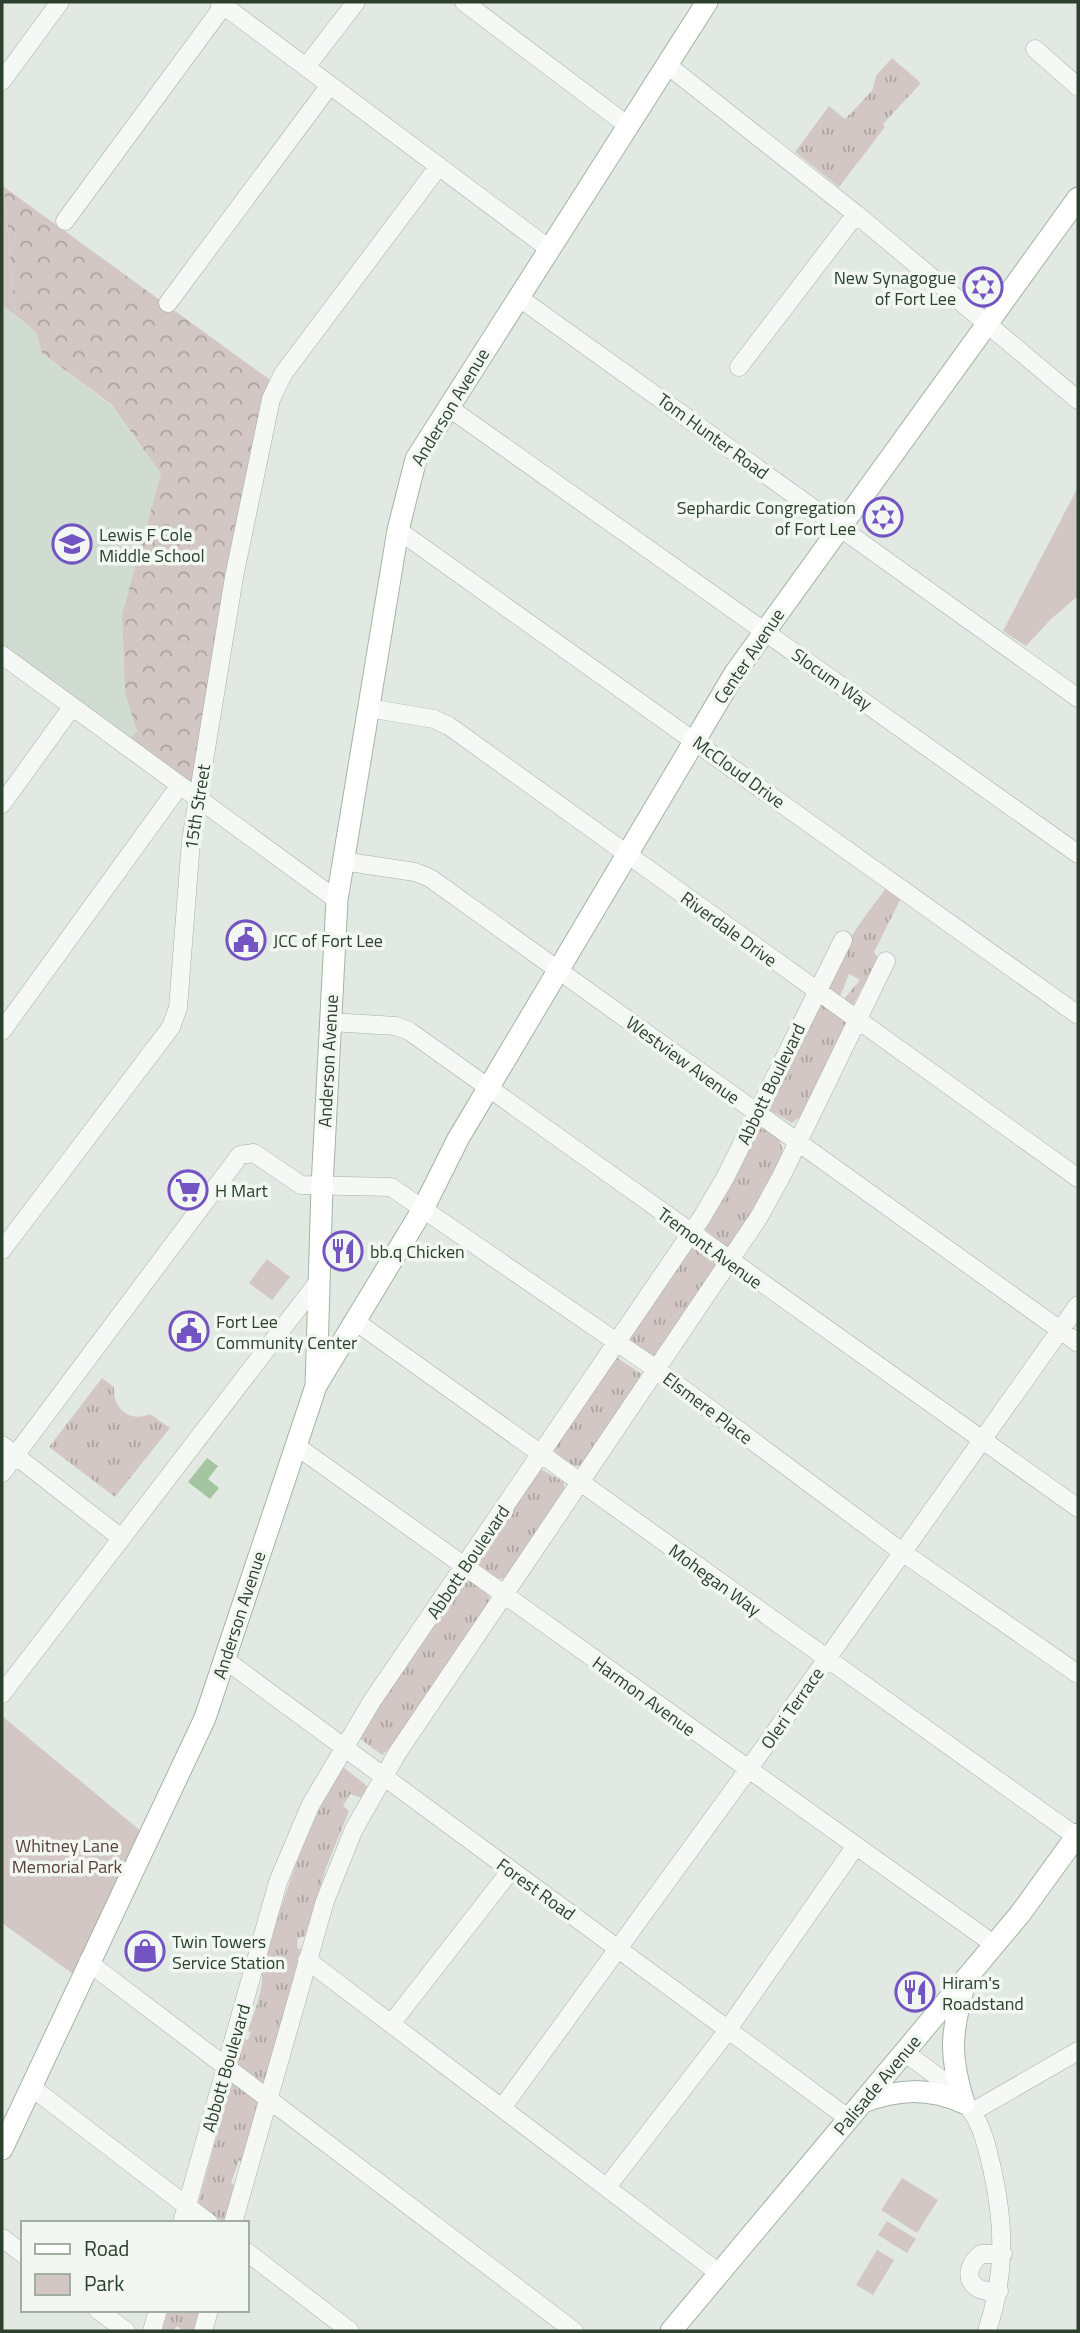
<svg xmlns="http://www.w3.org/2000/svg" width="1080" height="2333" viewBox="0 0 1080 2333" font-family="'Titillium Web',sans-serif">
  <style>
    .built { fill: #d0dbd1 }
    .grass { fill: url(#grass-tufts) }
    .forest { fill: url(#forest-crowns) }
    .park { fill: #d2c7c4 }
    .water { fill: #a3c6a1 }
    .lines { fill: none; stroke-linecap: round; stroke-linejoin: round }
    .minor-casing { stroke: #a4b0a4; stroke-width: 19 }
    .major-casing { stroke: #a3b4a3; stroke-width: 23 }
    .minor { stroke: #f5f8f5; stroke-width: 18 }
    .major { stroke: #fff; stroke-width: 21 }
    .labels { text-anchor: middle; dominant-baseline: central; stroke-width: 7; stroke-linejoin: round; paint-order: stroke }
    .poi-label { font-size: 18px; fill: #2c402d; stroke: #f2f7f2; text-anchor: start }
    .street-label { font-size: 18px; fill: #2c402d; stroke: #f2f7f2 }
    .park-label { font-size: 18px; fill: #5a423a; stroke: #f2f7f2 }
  </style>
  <defs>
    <pattern id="grass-tufts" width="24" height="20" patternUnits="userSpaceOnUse" patternTransform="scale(1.75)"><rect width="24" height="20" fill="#d2c7c4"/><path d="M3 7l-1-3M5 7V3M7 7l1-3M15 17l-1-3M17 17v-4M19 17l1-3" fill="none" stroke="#aba3a0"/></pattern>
    <pattern id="forest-crowns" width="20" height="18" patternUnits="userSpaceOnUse" patternTransform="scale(1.75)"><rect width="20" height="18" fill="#d2c7c4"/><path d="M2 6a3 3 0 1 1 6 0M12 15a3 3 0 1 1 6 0" fill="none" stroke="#aba3a0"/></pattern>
  </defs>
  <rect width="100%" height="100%" fill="#e2e9e2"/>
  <path class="built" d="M2,306L36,332L42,353L110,404L161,474L122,614L125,693L137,731L125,745L2,655Z"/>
  <path class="grass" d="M892,58L921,83L883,124L885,127L839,187L795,152L829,106L845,119L872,91L876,76Z
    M886,888L901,898L874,952L878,958L853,1005L844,999L860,980L849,974L840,996L828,988C837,951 864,918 886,888Z
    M822,1004L845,1020L846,1025L801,1116L792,1123L768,1109Z
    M758,1125C771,1130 785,1140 782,1155L734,1244L728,1248L703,1228Z
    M694,1244L719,1261L654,1358L628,1340Z
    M616,1357L643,1375L581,1466H572L553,1450Z
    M102,1378L114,1387C112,1408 130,1423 150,1414L170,1428L115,1497L49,1447Z
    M539,1468L564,1482V1493L506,1578L499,1579L480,1566L477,1560Z
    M465,1578L488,1592L490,1601L395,1743L382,1755L358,1737Z
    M343,1767L367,1786L362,1798L350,1794L343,1806L349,1811L326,1868L305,1936L298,1938L297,1948L301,1949L267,2079L261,2083L235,2064L242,2038L248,2040L251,2032L248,2031C252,2018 266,1984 261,1972C283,1901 303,1830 343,1767Z
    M232,2082L258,2102L242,2162L239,2160L231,2183L236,2187L225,2222H222L198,2203Z
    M168,2310H201L197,2331H183L177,2326L172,2331H162Z"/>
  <path class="forest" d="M4,187L277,385L198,798L124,745L137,731L125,693L122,614L161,474L111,404L42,353L36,332L15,315Z"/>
  <path class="park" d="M2,186L4,187L15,315L2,306Z
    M1078,487V596L1051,619L1026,646L1003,631Z
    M267,1259L290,1277L272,1300L249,1283Z
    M2,1716L148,1837L80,1979L2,1923Z
    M902,2178L938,2200L917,2233L881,2210Z
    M887,2221L916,2239L907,2253L878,2235Z
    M877,2250L894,2260L873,2295L856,2285Z"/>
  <path class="water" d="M207,1458L218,1466L208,1479L219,1488L210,1499L188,1482Z"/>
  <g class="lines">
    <g class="minor-casing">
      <path id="minor" d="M219,2L548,248
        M464,2L627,125
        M1035,49L1078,87
        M666,64L856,214L1078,400
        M306,67L356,2
        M2,81L60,2
        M65,221L224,5
        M518,297L1078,698
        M168,303L330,85
        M739,367L856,214
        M448,407L1078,854
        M398,530L1078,1015
        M2,655L337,900
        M368,708L434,719L449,726L1078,1178
        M2,804L72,707
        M342,861L415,872L430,878L1078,1343
        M330,1022L396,1026L409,1031L1078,1508
        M2,1031L180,785
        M2,1250L171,1027L178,1008L191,841L234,577L271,399L283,374L439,166
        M355,1321L1077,1837
        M2,1445L121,1538
        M295,1445L995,1945
        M2,1473L240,1155L254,1153L301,1185L391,1187L656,1369L902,1552L1078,1674
        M224,1659L848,2118
        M2,1694L318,1282
        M307,1960L719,2273
        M88,1962L574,2331
        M391,2024L511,1870
        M904,2052C928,2070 956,2087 972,2112C984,2130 988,2152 993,2173C1005,2229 1005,2277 987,2331
        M30,2086L209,2223
        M502,2108L748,1770L1078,1305
        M972,2112L1078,2051
        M607,2187L719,2042L855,1847
        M182,2223L278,1882L310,1806L372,1701L702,1217L725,1178L843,940
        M233,2223L325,1901L354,1829L398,1752L759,1217L781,1177L886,961
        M2,2238L23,2254
        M247,2252L350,2331
        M999,2291C970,2295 959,2272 981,2254H1003
        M98,2310L126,2331
        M152,2331L158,2310
        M203,2331L209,2310"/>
    </g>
    <g class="major-casing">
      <path id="major" d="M317,1384L423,1209L458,1139L735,673L1078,198
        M964,1986C951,2033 949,2056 964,2103
        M863,2102C899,2089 928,2087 964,2103
        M2,2149L205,1718L316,1386L322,1187L337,900L398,530L416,459L707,2
        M671,2331L1020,1914L1078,1834"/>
    </g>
    <use href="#minor" class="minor"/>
    <use href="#major" class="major"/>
  </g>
  <defs>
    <g id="synagogue-ring" transform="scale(2.0125)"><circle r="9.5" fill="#f2f7f2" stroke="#7354c2" stroke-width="1.5"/><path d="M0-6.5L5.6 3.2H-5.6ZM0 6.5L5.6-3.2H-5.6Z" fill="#7354c2"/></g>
    <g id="school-ring" transform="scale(2.0125)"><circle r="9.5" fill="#f2f7f2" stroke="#7354c2" stroke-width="1.5"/><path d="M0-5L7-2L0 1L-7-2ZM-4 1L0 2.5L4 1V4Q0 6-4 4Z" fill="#7354c2"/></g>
    <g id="civic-ring" transform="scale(2.0125)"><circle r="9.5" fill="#f2f7f2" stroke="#7354c2" stroke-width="1.5"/><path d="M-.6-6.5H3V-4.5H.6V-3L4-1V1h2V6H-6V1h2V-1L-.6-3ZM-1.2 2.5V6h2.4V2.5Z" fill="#7354c2"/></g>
    <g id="supermarket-ring" transform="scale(2.0125)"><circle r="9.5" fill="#f2f7f2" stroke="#7354c2" stroke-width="1.5"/><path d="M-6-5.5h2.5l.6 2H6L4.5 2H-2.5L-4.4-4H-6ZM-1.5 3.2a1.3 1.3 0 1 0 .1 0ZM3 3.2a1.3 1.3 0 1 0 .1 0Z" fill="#7354c2"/></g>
    <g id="restaurant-ring" transform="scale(2.0125)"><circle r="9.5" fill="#f2f7f2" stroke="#7354c2" stroke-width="1.5"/><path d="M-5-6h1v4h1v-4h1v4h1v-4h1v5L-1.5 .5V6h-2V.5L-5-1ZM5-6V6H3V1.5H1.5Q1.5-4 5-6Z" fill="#7354c2"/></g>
    <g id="shop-ring" transform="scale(2.0125)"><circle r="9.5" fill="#f2f7f2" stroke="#7354c2" stroke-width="1.5"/><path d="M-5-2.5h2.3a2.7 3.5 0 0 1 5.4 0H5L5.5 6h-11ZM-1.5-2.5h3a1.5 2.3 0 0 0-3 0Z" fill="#7354c2"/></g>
  </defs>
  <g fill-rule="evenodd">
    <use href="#synagogue-ring" x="983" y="287"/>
    <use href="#synagogue-ring" x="883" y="517"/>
    <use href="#school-ring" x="72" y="544"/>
    <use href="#civic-ring" x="246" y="940"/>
    <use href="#supermarket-ring" x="188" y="1190"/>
    <use href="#restaurant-ring" x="343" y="1251"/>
    <use href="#civic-ring" x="189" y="1331"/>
    <use href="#shop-ring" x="145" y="1951"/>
    <use href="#restaurant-ring" x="915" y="1992"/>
  </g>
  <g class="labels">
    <g class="poi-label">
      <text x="956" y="277" text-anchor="end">New Synagogue<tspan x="956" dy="21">of Fort Lee</tspan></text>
      <text x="856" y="507" text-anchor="end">Sephardic Congregation<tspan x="856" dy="21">of Fort Lee</tspan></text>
      <text x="99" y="534">Lewis F Cole<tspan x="99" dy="21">Middle School</tspan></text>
      <text x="273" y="940">JCC of Fort Lee</text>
      <text x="215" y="1190">H Mart</text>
      <text x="370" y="1251">bb.q Chicken</text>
      <text x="216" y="1321">Fort Lee<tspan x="216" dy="21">Community Center</tspan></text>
      <text x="172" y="1941">Twin Towers<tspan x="172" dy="21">Service Station</tspan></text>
      <text x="942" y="1982">Hiram's<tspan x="942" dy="21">Roadstand</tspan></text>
    </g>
    <g class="street-label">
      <text transform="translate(450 407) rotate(-59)">Anderson Avenue</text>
      <text transform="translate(713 436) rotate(36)">Tom Hunter Road</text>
      <text transform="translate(749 656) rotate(-56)">Center Avenue</text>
      <text transform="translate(832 679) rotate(35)">Slocum Way</text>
      <text transform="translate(739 772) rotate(36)">McCloud Drive</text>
      <text transform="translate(197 807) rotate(-81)">15th Street</text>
      <text transform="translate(729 929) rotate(36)">Riverdale Drive</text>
      <text transform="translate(683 1060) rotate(36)">Westview Avenue</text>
      <text transform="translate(328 1061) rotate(-87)">Anderson Avenue</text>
      <text transform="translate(771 1084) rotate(-64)">Abbott Boulevard</text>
      <text transform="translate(710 1248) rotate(36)">Tremont Avenue</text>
      <text transform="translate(708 1408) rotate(37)">Elsmere Place</text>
      <text transform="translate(468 1562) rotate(-56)">Abbott Boulevard</text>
      <text transform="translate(715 1580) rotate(36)">Mohegan Way</text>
      <text transform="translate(239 1615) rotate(-72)">Anderson Avenue</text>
      <text transform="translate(644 1696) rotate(36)">Harmon Avenue</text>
      <text transform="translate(792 1708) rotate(-55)">Oleri Terrace</text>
      <text transform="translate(536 1889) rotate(36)">Forest Road</text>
      <text transform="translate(226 2068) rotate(-74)">Abbott Boulevard</text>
      <text transform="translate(877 2085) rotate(-50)">Palisade Avenue</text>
    </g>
    <g class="park-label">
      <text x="67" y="1845">Whitney Lane<tspan x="67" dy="21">Memorial Park</tspan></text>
    </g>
  </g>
  <rect width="1080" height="2333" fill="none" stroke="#2c402d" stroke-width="7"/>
  <rect x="21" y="2221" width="228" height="91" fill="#f2f7f2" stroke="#a3aea3" stroke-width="2"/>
  <rect x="35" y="2244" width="35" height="10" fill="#ffffff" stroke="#a3aea3" stroke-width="2"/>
  <text x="84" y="2256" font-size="21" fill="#2c402d">Road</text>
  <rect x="35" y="2274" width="35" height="21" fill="#d2c7c4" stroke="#a3aea3" stroke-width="2"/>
  <text x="84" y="2291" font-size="21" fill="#2c402d">Park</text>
</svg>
